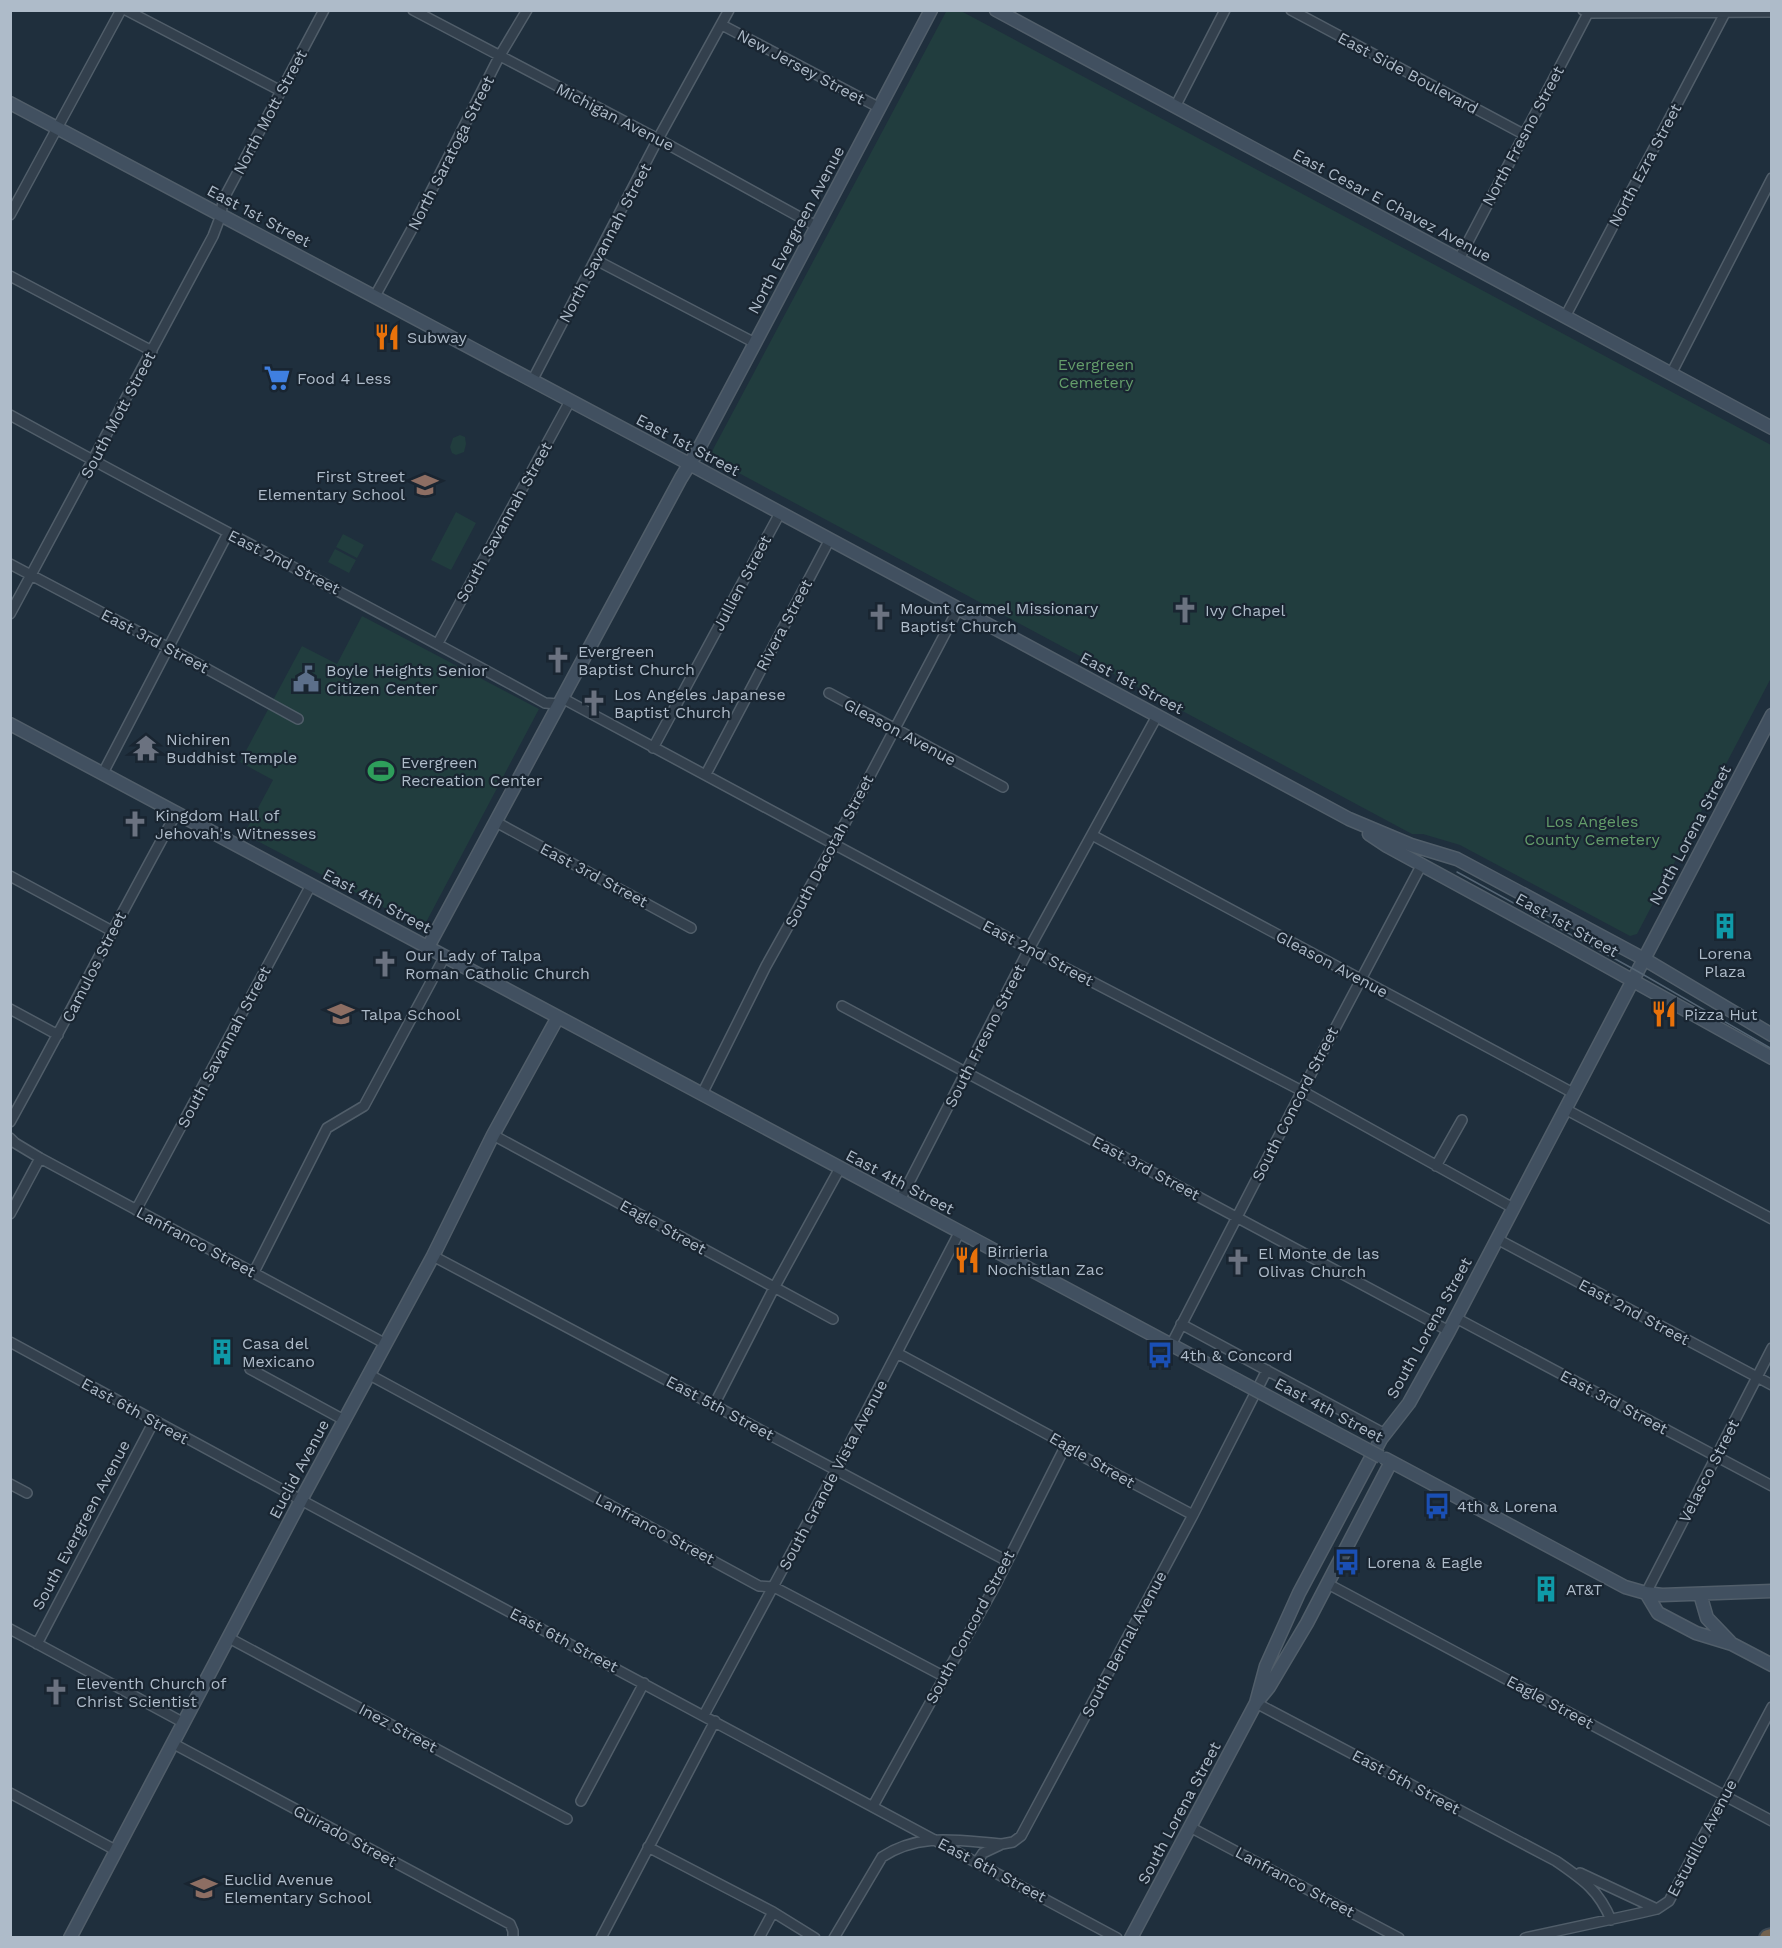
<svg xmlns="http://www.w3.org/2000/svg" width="1782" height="1948" viewBox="0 0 1782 1948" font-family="'Work Sans',sans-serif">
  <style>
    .green { fill: #213d3e }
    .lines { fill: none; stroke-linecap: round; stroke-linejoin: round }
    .street-casing { stroke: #515e6a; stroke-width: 12 }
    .secondary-casing { stroke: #515e6a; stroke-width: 15 }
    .highway-casing { stroke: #3e4b57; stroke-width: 20 }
    .street { stroke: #33404d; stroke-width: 9 }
    .secondary { stroke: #415060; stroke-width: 12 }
    .highway { stroke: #73624f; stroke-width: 16 }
    .tram { stroke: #556574; stroke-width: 1.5 }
    .secondary-bridge-casing { stroke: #515e6a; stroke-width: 15; stroke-linecap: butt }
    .secondary-bridge { stroke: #415060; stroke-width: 12 }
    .labels { text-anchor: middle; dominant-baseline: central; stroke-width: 4.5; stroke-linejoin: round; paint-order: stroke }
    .street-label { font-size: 16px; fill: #aebbc9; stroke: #192531 }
    .poi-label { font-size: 16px; fill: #aebbc9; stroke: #192531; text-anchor: start }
    .park-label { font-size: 16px; fill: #639c6a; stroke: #192531 }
  </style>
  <rect width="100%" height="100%" fill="#1f2f3d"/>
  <path class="green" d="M947,10L961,11L1771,445V678L1637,934L1630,936L1460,845L1423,834H1412L709,457Z
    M460,435L465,437L466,444L464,452L456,455L452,453L450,447L453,438Z
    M456,512L476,523L451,570L431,560Z
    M343,534L364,545L357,558L336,547Z
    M335,549L356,560L349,573L328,562Z
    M362,616L539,709L423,928L244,834L273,780L240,762L302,646L337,664Z"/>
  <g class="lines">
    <g class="street-casing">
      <path id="street" d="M126,10L281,91
        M413,10L658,139L816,226
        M1291,10L1525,135
        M1583,10L1588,13L1772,12
        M722,25L880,108
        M1175,107L1225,10
        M10,215L121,10
        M1459,259L1588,13
        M596,260L755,343
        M10,276L152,351
        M375,296L413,227L499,57L527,10
        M1565,317L1725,13
        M1671,374L1772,178
        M532,381L658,139L729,10
        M10,415C188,513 368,605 545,703L559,704
        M10,564L169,648L298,719
        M10,614L213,236L221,215L223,200L324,10
        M438,643L570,401
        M829,693L1003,787
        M562,698L1029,949L1302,1091L1513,1208
        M653,748L780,513
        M103,773L228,533
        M706,774L830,539
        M496,822L691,928
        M1092,835L1573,1093
        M10,876L112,931
        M842,1006L1449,1331
        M10,1009L58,1035
        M702,1094L766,966L834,844L958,609
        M1565,1109L1772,1219
        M10,1122C67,1019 120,915 177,812
        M493,1135L833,1319
        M10,1138L15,1143L40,1158L384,1343
        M1436,1166L1462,1120
        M900,1200L1029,949L1157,716
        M136,1210L311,885
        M10,1214L40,1158
        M1497,1239L1772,1385
        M433,1256L1007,1561
        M254,1272L327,1128L364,1106L445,956
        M1456,1318L1772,1486
        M1181,1324L1385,1434
        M10,1342L301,1500L1117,1938
        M1171,1345L1302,1091L1422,864
        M897,1353L1058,1440L1065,1447L1193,1515
        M250,1369L344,1420
        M368,1374L759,1586L774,1587L945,1677
        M714,1405L774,1288L840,1168
        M10,1484L27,1493
        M1328,1584L1772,1821
        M1646,1593L1772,1348
        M10,1629L184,1723
        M229,1638L567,1819
        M37,1644L154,1421
        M1256,1703L1556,1861C1582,1879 1599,1890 1611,1920
        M704,1715L836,1470L959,1233
        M174,1744L510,1924L513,1931V1938
        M10,1793L117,1851
        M581,1801L644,1683
        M873,1806L996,1584L1065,1447
        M1190,1827L1399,1938
        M648,1847L773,1912L815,1938
        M977,1862L983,1853L1000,1845
        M1580,1873L1657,1909
        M601,1938L715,1721
        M759,1938L773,1912
        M834,1938L882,1857C920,1832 959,1841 1002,1844L1013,1842L1021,1836L1193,1515L1267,1370
        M1525,1938L1640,1913L1657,1909L1669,1901L1772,1707"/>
    </g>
    <g class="secondary-casing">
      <path id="secondary" d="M996,10L1772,428
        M10,103L697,468L1349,819L1411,845L1457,859L1644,959L1772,1035
        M10,724L1237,1380
        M1369,834L1387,846L1558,939L1772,1058
        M428,947L681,478L697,452L755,343L931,10
        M1386,1459L1625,1587L1646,1593L1662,1595L1772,1591
        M1646,1593L1658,1613L1696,1633L1732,1644L1772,1665
        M1700,1594L1707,1618L1730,1642
        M1256,1703L1266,1666L1299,1593L1381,1439L1409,1403L1449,1331L1772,715
        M70,1938L301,1500L433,1256L493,1135L558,1017
        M1131,1938L1256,1703L1269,1687L1307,1623L1391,1462"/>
    </g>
    <g class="highway-casing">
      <path id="highway" d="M1768,1938L1772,1937"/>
    </g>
    <use href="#street" class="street"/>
    <use href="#secondary" class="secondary"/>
    <use href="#highway" class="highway"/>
    <path class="tram" d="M1457,872L1637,971L1772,1049"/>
    <g class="secondary-bridge-casing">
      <path id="secondary-bridge" d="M1237,1380L1381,1457"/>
    </g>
    <use href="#secondary-bridge" class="secondary-bridge"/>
  </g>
  <defs>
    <g id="restaurant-bare" transform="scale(2.07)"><path d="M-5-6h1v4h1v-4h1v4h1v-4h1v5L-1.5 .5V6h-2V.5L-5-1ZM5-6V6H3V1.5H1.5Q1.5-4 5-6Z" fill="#e8710a" stroke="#192531" stroke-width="2.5" paint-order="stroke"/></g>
    <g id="supermarket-bare" transform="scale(2.07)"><path d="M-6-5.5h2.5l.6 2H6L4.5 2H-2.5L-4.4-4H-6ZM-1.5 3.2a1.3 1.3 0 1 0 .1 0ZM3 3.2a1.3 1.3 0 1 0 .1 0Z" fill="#3f7fe0" stroke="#192531" stroke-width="2.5" paint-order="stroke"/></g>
    <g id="school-bare" transform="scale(2.07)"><path d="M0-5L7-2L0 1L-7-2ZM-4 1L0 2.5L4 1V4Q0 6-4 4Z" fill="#8d6e63" stroke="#192531" stroke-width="2.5" paint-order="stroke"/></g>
    <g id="church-bare" transform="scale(2.07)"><path d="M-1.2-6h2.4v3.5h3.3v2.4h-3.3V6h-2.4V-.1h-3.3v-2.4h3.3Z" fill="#6b7280" stroke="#192531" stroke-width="2.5" paint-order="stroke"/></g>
    <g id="civic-bare" transform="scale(2.07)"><path d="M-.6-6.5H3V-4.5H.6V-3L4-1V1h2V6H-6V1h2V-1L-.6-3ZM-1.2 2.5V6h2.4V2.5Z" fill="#5c6f8a" stroke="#192531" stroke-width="2.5" paint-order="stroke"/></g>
    <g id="temple-bare" transform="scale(2.07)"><path d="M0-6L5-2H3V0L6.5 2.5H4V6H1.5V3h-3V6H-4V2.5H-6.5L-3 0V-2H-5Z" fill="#6b7280" stroke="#192531" stroke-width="2.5" paint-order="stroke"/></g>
    <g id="stadium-bare" transform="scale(2.07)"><path d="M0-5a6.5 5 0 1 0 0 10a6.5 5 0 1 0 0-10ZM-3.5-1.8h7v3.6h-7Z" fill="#2e9e5b" stroke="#192531" stroke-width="2.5" paint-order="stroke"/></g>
    <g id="building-bare" transform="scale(2.07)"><path d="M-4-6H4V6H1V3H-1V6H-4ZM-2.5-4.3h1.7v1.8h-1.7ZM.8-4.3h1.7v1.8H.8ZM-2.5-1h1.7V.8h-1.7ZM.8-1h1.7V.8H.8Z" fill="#0f9aa8" stroke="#192531" stroke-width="2.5" paint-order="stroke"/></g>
    <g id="bus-bare" transform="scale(2.07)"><path d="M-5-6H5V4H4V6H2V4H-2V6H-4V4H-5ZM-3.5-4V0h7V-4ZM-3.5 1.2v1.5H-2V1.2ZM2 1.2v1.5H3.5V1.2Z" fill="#1a4fb4" stroke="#192531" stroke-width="2.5" paint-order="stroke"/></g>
  </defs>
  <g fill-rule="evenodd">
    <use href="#restaurant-bare" x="387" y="337"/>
    <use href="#supermarket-bare" x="277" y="378"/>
    <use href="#school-bare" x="425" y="485"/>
    <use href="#church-bare" x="1185" y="610"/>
    <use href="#church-bare" x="880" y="617"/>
    <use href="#church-bare" x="558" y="660"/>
    <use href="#civic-bare" x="306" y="679"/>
    <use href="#church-bare" x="594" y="703"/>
    <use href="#temple-bare" x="146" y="748"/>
    <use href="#stadium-bare" x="381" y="771"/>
    <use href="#church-bare" x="135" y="824"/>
    <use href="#building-bare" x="1725" y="926"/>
    <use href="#church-bare" x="385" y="964"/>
    <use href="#school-bare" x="341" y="1014"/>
    <use href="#restaurant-bare" x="1664" y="1014"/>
    <use href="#restaurant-bare" x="967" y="1260"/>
    <use href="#church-bare" x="1238" y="1262"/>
    <use href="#building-bare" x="222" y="1352"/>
    <use href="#bus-bare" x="1160" y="1355"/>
    <use href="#bus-bare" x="1437" y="1506"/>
    <use href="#bus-bare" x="1347" y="1562"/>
    <use href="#building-bare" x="1546" y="1589"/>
    <use href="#church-bare" x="56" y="1692"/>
    <use href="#school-bare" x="204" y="1888"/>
  </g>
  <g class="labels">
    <g class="street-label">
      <text transform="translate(801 67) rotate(28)">New Jersey Street</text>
      <text transform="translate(1408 73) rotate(28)">East Side Boulevard</text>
      <text transform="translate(270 112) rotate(-62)">North Mott Street</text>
      <text transform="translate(615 117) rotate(27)">Michigan Avenue</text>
      <text transform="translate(1523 136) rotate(-62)">North Fresno Street</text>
      <text transform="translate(451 153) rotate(-63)">North Saratoga Street</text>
      <text transform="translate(1645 165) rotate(-62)">North Ezra Street</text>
      <text transform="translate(1392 205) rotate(28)">East Cesar E Chavez Avenue</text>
      <text transform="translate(259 216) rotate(28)">East 1st Street</text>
      <text transform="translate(796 230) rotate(-62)">North Evergreen Avenue</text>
      <text transform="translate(605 243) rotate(-62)">North Savannah Street</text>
      <text transform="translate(118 415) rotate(-62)">South Mott Street</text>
      <text transform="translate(688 445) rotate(28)">East 1st Street</text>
      <text transform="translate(504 522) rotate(-61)">South Savannah Street</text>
      <text transform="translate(284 562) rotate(27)">East 2nd Street</text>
      <text transform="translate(742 583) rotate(-62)">Jullien Street</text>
      <text transform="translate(784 625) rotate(-62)">Rivera Street</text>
      <text transform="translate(155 641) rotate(28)">East 3rd Street</text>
      <text transform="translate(1132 683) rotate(28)">East 1st Street</text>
      <text transform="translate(900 732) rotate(28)">Gleason Avenue</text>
      <text transform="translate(1690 835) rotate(-62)">North Lorena Street</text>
      <text transform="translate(829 851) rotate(-62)">South Dacotah Street</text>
      <text transform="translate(594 875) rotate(28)">East 3rd Street</text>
      <text transform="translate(377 901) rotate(28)">East 4th Street</text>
      <text transform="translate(1567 925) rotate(29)">East 1st Street</text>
      <text transform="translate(1038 953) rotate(28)">East 2nd Street</text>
      <text transform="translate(1332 964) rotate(28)">Gleason Avenue</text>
      <text transform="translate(94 967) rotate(-63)">Camulos Street</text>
      <text transform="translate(985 1036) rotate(-63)">South Fresno Street</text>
      <text transform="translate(224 1047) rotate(-62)">South Savannah Street</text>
      <text transform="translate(1295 1104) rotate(-63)">South Concord Street</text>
      <text transform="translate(1146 1168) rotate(28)">East 3rd Street</text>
      <text transform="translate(900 1182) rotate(28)">East 4th Street</text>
      <text transform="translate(663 1227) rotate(29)">Eagle Street</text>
      <text transform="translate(196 1242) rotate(28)">Lanfranco Street</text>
      <text transform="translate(1634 1312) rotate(28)">East 2nd Street</text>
      <text transform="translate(1429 1328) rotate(-61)">South Lorena Street</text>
      <text transform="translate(1614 1402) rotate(28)">East 3rd Street</text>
      <text transform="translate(720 1408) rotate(28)">East 5th Street</text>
      <text transform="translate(1329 1410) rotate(28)">East 4th Street</text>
      <text transform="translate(135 1411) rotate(29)">East 6th Street</text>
      <text transform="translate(1092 1460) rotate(30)">Eagle Street</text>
      <text transform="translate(299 1469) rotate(-62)">Euclid Avenue</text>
      <text transform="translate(1709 1471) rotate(-63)">Velasco Street</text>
      <text transform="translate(833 1475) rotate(-62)">South Grande Vista Avenue</text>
      <text transform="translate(81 1525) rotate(-62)">South Evergreen Avenue</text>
      <text transform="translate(655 1529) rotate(28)">Lanfranco Street</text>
      <text transform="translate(970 1627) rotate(-62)">South Concord Street</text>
      <text transform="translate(564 1640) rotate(28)">East 6th Street</text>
      <text transform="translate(1124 1644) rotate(-62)">South Bernal Avenue</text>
      <text transform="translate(1550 1702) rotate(28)">Eagle Street</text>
      <text transform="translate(398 1728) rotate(28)">Inez Street</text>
      <text transform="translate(1406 1782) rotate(28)">East 5th Street</text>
      <text transform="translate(1179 1813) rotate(-62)">South Lorena Street</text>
      <text transform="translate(345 1836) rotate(28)">Guirado Street</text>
      <text transform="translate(1702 1838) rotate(-62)">Estudillo Avenue</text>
      <text transform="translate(992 1870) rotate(28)">East 6th Street</text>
      <text transform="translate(1295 1882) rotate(28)">Lanfranco Street</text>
    </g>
    <g class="poi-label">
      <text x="407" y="337">Subway</text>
      <text x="297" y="378">Food 4 Less</text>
      <text x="405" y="476" text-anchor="end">First Street<tspan x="405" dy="18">Elementary School</tspan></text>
      <text x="900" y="608">Mount Carmel Missionary<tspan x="900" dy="18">Baptist Church</tspan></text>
      <text x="1205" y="610">Ivy Chapel</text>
      <text x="578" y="651">Evergreen<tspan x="578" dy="18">Baptist Church</tspan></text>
      <text x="326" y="670">Boyle Heights Senior<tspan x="326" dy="18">Citizen Center</tspan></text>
      <text x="614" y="694">Los Angeles Japanese<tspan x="614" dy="18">Baptist Church</tspan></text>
      <text x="166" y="739">Nichiren<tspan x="166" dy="18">Buddhist Temple</tspan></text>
      <text x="401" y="762">Evergreen<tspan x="401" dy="18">Recreation Center</tspan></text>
      <text x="155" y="815">Kingdom Hall of<tspan x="155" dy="18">Jehovah's Witnesses</tspan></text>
      <text x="1725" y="953" text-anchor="middle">Lorena<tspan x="1725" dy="18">Plaza</tspan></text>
      <text x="405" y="955">Our Lady of Talpa<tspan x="405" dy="18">Roman Catholic Church</tspan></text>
      <text x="361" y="1014">Talpa School</text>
      <text x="1684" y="1014">Pizza Hut</text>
      <text x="987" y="1251">Birrieria<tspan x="987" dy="18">Nochistlan Zac</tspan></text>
      <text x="1258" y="1253">El Monte de las<tspan x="1258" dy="18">Olivas Church</tspan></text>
      <text x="242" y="1343">Casa del<tspan x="242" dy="18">Mexicano</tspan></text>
      <text x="1180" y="1355">4th &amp; Concord</text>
      <text x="1457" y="1506">4th &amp; Lorena</text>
      <text x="1367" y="1562">Lorena &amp; Eagle</text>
      <text x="1566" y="1589">AT&amp;T</text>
      <text x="76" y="1683">Eleventh Church of<tspan x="76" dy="18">Christ Scientist</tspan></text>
      <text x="224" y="1879">Euclid Avenue<tspan x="224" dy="18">Elementary School</tspan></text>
    </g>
    <g class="park-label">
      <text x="1096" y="364">Evergreen<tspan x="1096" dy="18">Cemetery</tspan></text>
      <text x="1592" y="821">Los Angeles<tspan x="1592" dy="18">County Cemetery</tspan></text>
    </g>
  </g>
  <rect width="1782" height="1948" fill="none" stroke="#aebbc9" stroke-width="24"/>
</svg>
